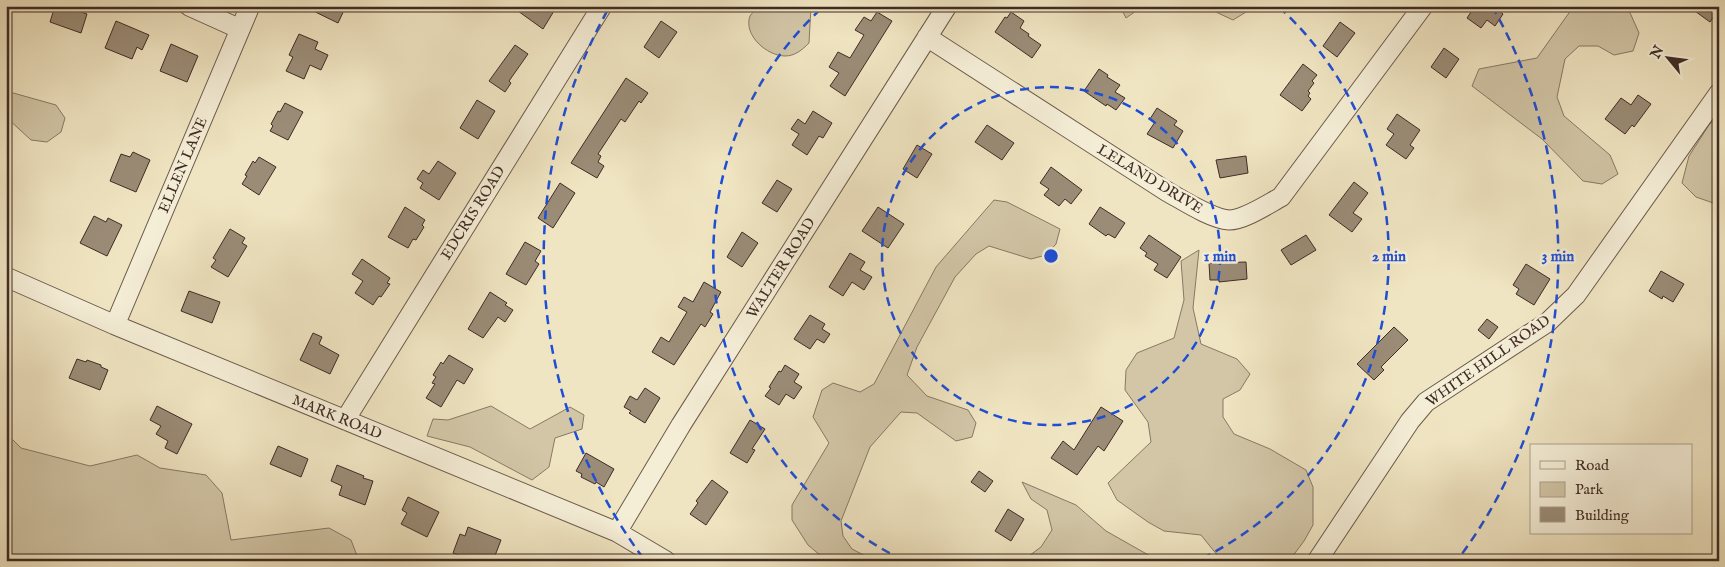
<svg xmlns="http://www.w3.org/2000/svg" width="1725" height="567" viewBox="0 0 1725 567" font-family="'IM FELL English',serif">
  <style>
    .green { fill: #d2c6a7; stroke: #887966 }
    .building { fill: #9b8c77; stroke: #3f2c25 }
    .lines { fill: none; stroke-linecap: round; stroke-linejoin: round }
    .minor-casing { stroke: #6b5a4c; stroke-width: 21 }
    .minor { stroke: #f5eed7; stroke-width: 19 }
    .ring { fill: none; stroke: #1d4ed8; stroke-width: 2.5; stroke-dasharray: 9 6 }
    .labels { text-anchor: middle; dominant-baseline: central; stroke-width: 5; stroke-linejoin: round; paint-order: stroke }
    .street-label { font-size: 15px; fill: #3f2c25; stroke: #f5eed7 }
    .centre { fill: #1d4ed8; stroke: #f5eed7; stroke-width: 2.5 }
    .ring-label { font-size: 15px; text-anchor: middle; font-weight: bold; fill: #1d4ed8; stroke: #f5eed7; stroke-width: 5; stroke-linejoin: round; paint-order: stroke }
  </style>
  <rect width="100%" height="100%" fill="#f0e5c2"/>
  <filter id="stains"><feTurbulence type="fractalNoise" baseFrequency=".004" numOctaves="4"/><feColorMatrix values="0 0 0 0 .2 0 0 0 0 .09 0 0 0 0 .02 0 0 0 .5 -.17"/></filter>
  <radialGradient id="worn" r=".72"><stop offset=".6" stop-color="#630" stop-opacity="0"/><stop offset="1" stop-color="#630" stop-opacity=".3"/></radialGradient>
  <path class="green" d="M758,6H811L809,43C802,50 795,56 785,56C767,56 743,35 750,16C752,13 756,9 758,6Z
    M1120,6H1143L1126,18Z
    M1203,6H1247L1246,12L1233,20Z
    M1576,6H1627L1639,33L1633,51L1614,55L1598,46H1579L1565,59L1557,97L1564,116L1610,155L1618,174L1602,184L1583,181L1542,139L1472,86L1479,69L1537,58L1571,10Z
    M6,91L56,105L65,118L61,132L47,142L31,140L6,117Z
    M1719,115V205L1696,197L1682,183L1689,156L1709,125Z
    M994,200L1007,202L1060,229L1056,244L1046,255L1031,259L989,246L976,254L955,277L917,347L907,375L927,396L968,410L976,423L972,437L956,441L917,413L901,412L870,447L841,521L843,536L852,549L875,561H827L808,545L792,520V505L829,443L813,417L822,390L833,383L860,392L874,384L936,267Z
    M1199,250L1193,308L1201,344L1237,359L1250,374L1240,390L1223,399V417L1234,434L1270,449L1306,470L1313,487V525L1304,541L1289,561H1222L1201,535L1164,531L1148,522L1117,500L1108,483L1151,442L1148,422L1125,390L1126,370L1137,353L1174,338L1184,300L1181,261Z
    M491,406L530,429L570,407L584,415L582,429L555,438L549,467L532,480L470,447L427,436L433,419L448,420Z
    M6,433L21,448L90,466L137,455L160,468L206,475L222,493L231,540L329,528L351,540L359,561H6Z
    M1022,482L1076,505L1106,531L1159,561H1022L1041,547L1052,530L1047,510L1031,499Z"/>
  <path class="building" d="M55,6H72L82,10L81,12L87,14L81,33L50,22Z
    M303,6H346L338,23Z
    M511,6H557L543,29Z
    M1475,6H1493L1503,14L1495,26L1487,20L1481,28L1467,18Z
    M1688,6H1719V9L1710,22Z
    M877,12L892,21L845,96L830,86L839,73L829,67L838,52L850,58L864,35L855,30L864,17L871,21Z
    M1011,12L1024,21L1020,28L1029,34L1028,36L1041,45L1032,58L995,32L1005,17L1007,18Z
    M116,21L149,35L142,50L137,47L132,59L105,48Z
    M661,21L677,32L659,58L644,47Z
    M1340,22L1355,33L1337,57L1323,46Z
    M299,34L318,42L315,49L328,55L321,70L310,65L304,79L286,71L293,57L289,55Z
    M171,44L198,56L187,82L160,71Z
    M515,45L528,54L509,81L511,83L505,92L489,81Z
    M1444,48L1459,59L1446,78L1431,67Z
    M1303,64L1317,75L1312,81L1314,83L1308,91L1310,93L1308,96L1311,99L1302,111L1280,95Z
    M1099,69L1108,75L1107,77L1120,85L1115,92L1125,98L1116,110L1107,104L1106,106L1084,91Z
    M626,78L648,93L641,103L639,101L625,122L621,119L598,154L601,156L598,162L604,166L597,178L571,163Z
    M1638,95L1651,104L1634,127L1632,125L1625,134L1605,119L1621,98L1631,105Z
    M477,100L495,111L478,139L460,128Z
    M285,103L303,112L288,140L270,131L273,126L271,124L278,111L280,112Z
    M1157,108L1177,121L1174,125L1183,131L1173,148L1147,134L1155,122L1150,119Z
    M813,111L832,123L823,138L819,136L807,155L792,145L799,134L791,129L798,119L805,124Z
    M1397,114L1420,130L1410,145L1414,148L1406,159L1386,145L1394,134L1387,129Z
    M987,125L1014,143L1002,160L975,142Z
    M917,145L932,154L917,178L903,169Z
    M133,152L150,160L136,192L110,181L121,154L130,157Z
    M1246,156L1248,173L1220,178L1216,160Z
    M259,157L276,167L259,195L242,184L247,176L245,175L253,161L255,163Z
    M438,161L456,173L439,200L420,188L423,183L417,179L423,170L429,174Z
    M1051,167L1082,190L1071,204L1065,199L1059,206L1044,195L1049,189L1040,183Z
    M777,180L792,189L777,212L762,203Z
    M1354,182L1368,193L1353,213L1362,219L1352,232L1329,215Z
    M560,183L575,193L553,228L538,218Z
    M405,207L425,220L422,225L424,227L416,240L413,239L408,248L388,237Z
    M878,207L904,224L888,248L862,231Z
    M1100,207L1125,223L1115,238L1108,234L1106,236L1089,224Z
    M94,216L106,222L108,218L122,225L107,256L80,243Z
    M230,229L245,238L242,243L247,246L228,277L211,267L216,260L213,258Z
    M742,232L758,243L742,267L727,257Z
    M1149,235L1181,257L1167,278L1154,270L1158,264L1145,256L1147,253L1140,248Z
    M1306,235L1316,250L1291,265L1281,250Z
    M525,242L541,251L535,261L539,264L526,285L506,274Z
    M850,253L865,262L860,270L872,277L864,290L852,282L843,296L829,287Z
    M362,259L390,278L387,283L390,284L381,297L379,296L373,305L355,293L363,281L352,274Z
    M1246,262L1247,279L1219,282V280H1210L1209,263Z
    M1526,264L1550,279L1534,305L1516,294L1519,289L1513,285Z
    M1661,271L1684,284L1673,302L1663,296L1662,299L1649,291Z
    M704,282L721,292L710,312L713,314L705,327L701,324L674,365L652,352L661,337L669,342L687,312L678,307L684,297L693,302Z
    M189,291L220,302L212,323L181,311Z
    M490,292L507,303L505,305L513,310L505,322L498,317L483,338L468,329Z
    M810,315L825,324L822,329L830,334L824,343L817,339L810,349L794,339Z
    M1487,319L1498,327L1489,339L1478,330Z
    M1394,327L1408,340L1381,367L1384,370L1374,380L1357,364Z
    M313,333L322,337L319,344L339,355L330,374L300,360Z
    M449,355L473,369L464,384L457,380L441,407L426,398L435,384L432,383L436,377L433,375L441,362L443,364Z
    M77,359L86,362L87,360L101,365V367L108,370L100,390L69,378Z
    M785,365L799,374L794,382L802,387L794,399L786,394L779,405L765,396L771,388L769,387L779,371L781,372Z
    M645,388L660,398L645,423L629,413L631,411L624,407L630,396L637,400Z
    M157,406L192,424L177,454L165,448L168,441L156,434L161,426L150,420Z
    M1101,407L1123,421L1104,451L1098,446L1077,475L1051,458L1063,441L1074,450Z
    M750,420L765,429L752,449L755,450L747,463L730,453Z
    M278,446L308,459L301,477L270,464Z
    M586,453L614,469L604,487L596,482L595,484L581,477L582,474L576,471Z
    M337,465L364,476L363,478L373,481L365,505L339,495L342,486L331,481Z
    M979,471L993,481L985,492L971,482Z
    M712,480L728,492L706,525L690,514L698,503L696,501Z
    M408,497L439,512L427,537L401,524L407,513L402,510Z
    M1008,509L1024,519L1011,541L995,531Z
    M468,527L501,540L493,561H475L453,553L460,534L465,536Z"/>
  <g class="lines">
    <g class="minor-casing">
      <path id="minor" d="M189,6L240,29
        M927,37L1166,191C1181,199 1211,219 1229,220C1244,220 1268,204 1281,197L1423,6
        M6,277L115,325L617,532L666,561
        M115,325L250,6
        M345,420L602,6
        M617,532L681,425L947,6
        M1317,561L1410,421L1426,402L1548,322L1576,295L1719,93"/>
    </g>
    <use href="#minor" class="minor"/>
  </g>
  <g class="ring">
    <circle cx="1051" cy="256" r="169"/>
    <path d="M903 560A338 338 0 0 1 823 7M1279 7A338 338 0 0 1 1199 560"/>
    <path d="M643 558A507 507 0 0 1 610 6M1492 6A507 507 0 0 1 1459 558"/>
  </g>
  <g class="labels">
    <g class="street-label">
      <text transform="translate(183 165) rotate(-67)">ELLEN LANE</text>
      <text transform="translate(1150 179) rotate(31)">LELAND DRIVE</text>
      <text transform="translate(473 213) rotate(-58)">EDCRIS ROAD</text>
      <text transform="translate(781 268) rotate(-58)">WALTER ROAD</text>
      <text transform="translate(1488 361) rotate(-35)">WHITE HILL ROAD</text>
      <text transform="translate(337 417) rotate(22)">MARK ROAD</text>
    </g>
  </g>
  <circle cx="1051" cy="256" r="8" class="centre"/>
  <g class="ring-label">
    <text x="1220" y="261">1 min</text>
    <text x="1389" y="261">2 min</text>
    <text x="1558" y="261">3 min</text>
  </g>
  <rect width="1725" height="567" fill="none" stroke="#f0e5c2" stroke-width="25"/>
  <rect x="8" y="8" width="1710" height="552" fill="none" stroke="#3f2c25" stroke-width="2.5"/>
  <rect x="12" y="12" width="1700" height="542" fill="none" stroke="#3f2c25"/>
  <rect x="1530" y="444" width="162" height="90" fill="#f5eed7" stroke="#aca090"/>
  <rect x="1540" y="461" width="25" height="8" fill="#f5eed7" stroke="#aca090"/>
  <text x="1575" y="470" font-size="15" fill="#3f2c25">Road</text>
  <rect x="1540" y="482" width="25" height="15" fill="#d2c6a7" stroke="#aca090"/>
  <text x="1575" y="494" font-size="15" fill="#3f2c25">Park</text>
  <rect x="1540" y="507" width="25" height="15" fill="#9b8c77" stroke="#aca090"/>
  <text x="1575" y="520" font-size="15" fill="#3f2c25">Building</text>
  <g transform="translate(1668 58) rotate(299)" stroke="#f5eed7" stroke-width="4" paint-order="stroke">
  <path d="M0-4L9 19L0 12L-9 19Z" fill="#3f2c25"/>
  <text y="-8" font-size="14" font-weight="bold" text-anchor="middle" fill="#3f2c25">N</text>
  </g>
  <rect width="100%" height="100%" filter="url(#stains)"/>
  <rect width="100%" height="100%" fill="url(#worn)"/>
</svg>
